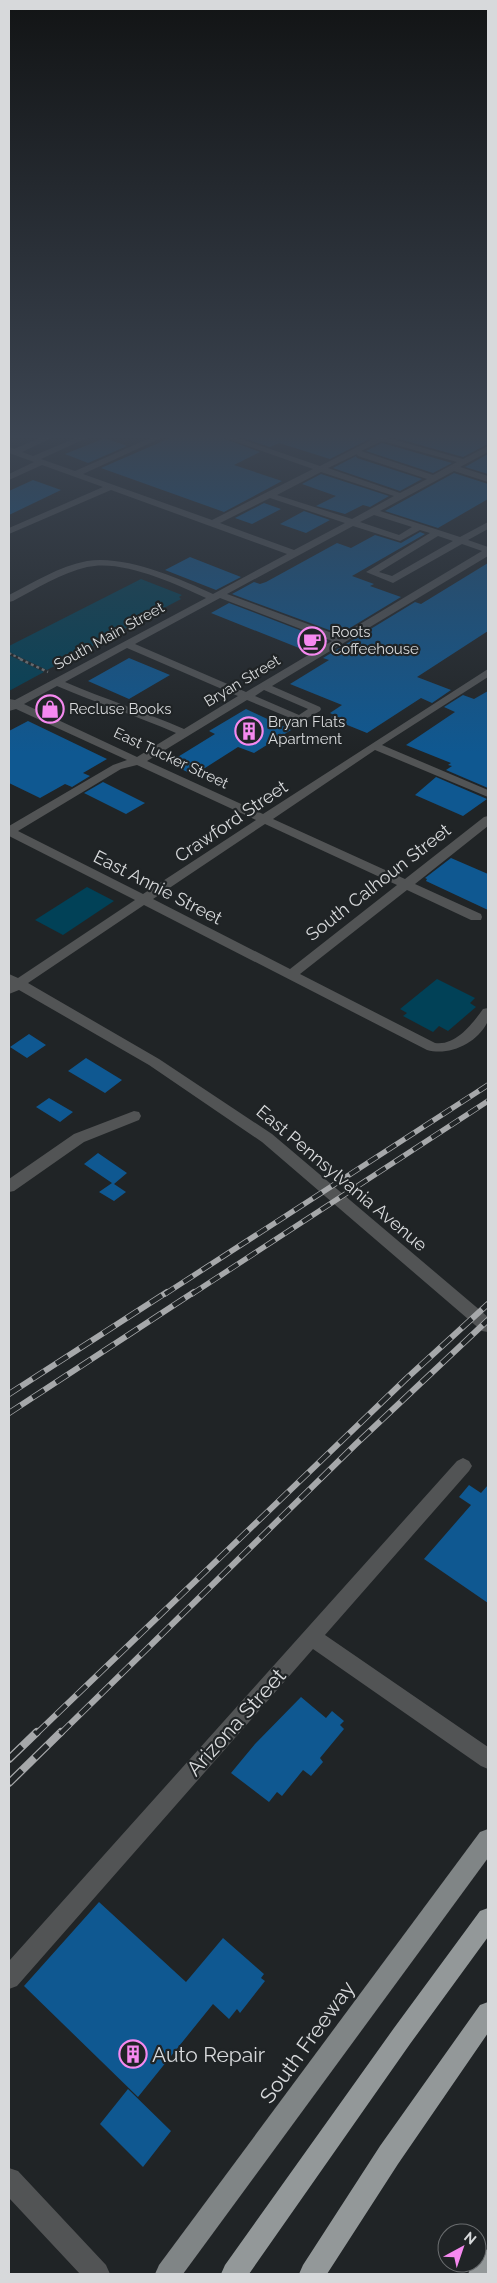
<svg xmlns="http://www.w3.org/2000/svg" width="497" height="2283" viewBox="0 0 497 2283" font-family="Raleway,sans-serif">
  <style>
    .green { fill: #014157 }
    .building { fill: #0f5891 }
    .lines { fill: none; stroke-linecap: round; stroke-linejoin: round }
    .path-far1 { stroke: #747779; stroke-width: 2; stroke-dasharray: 2.5 2.5; stroke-linecap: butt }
    .path { stroke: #747779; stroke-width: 2.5; stroke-dasharray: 3 3; stroke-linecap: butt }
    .minor { fill: #525455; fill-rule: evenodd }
    .major { fill: #808586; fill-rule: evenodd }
    .highway { fill: #939899; fill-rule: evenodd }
    .rail-far2-casing { stroke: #a6a8aa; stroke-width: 5.5 }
    .rail-far1-casing { stroke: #a6a8aa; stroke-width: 6 }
    .rail-casing { stroke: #a6a8aa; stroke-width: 8 }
    .rail-far2 { stroke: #202426; stroke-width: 4; stroke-dasharray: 11; stroke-linecap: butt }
    .rail-far1 { stroke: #202426; stroke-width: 4.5; stroke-dasharray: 14; stroke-linecap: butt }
    .rail { stroke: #202426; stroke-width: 5.5; stroke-dasharray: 18; stroke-linecap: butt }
    .labels { text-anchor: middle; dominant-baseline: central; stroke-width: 4.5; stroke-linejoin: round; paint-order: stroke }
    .far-poi-label { font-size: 15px; fill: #d7d9db; stroke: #202426; text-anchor: start }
    .far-street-label { font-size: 15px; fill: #d7d9db; stroke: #202426 }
    .street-label { font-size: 18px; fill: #d7d9db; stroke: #202426 }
    .near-street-label { font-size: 21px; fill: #d7d9db; stroke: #202426 }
    .near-poi-label { font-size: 21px; fill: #d7d9db; stroke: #202426; text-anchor: start }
  </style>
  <rect width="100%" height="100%" fill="#202426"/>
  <path class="green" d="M141,579L182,595L179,597L181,599L47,670L9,652V646Z
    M9,655L44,672L9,691Z
    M87,887L114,901L63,935L35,920Z
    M437,979L475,998L470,1003L476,1007L448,1031L439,1026L433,1032L403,1016L407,1013L400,1009Z"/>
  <path class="building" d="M179,434H212L260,452L234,465L282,481L224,512L101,468Z
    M231,434H379L330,459L279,443L270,447Z
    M395,434H470L488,439V444L463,457L392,437Z
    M105,438L127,446L88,463L65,454Z
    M382,443L452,463L433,473L366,451Z
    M488,454V474L465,467Z
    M356,456L357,458L422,479L400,491L333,468Z
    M454,473L488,484V499L438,528L385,511Z
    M321,474L389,496L370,507L363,505L345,514L316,506L336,496L302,484Z
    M33,480L61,490L9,515V491Z
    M264,503L281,509L252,524L235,518Z
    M304,511L330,520L306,533L280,524Z
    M420,532L425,534L352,576L374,584L370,586L401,597L340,634L232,594L254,582L260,584L266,582L337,543L351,548L375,535L401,543Z
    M190,557L241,577L216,590L165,570Z
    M488,563V631L417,677L451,690L432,703L421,698L367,733L330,718L334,715L330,713L342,705L290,684L329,660L323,658L415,602L421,604Z
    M229,603L328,641L309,652L211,613Z
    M129,658L170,675L129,699L88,681Z
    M488,691V788L446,770L452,766L448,765L451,763L406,745L455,712L444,707L463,695L474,699Z
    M246,709L291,730L254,753L238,747L194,775L168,763L215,734L209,731Z
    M28,721L107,759L83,773L90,776L72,787L65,784L40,798L9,783V731Z
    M436,777L487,799L463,816L415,795Z
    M103,782L145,803L126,814L84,793Z
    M451,858L488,874V910L426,881L427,879L425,878Z
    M29,1034L46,1045L27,1058L10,1047Z
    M86,1058L122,1080L105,1093L68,1071Z
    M49,1098L73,1112L60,1122L36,1107Z
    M98,1153L127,1173L114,1184L126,1192L114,1201L99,1192L112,1183L84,1164Z
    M469,1485L481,1493L488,1485V1603L424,1559L471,1505L459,1497Z
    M301,1697L326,1718L332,1711L344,1721L340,1725L344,1729L320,1758L323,1762L311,1776L303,1770L282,1796L277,1792L269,1802L231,1773L255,1744Z
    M99,1902L186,1982L223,1938L264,1974L261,1978L265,1981L240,2013L237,2009L229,2019L213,2004L138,2097L24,1986Z
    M128,2089L171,2131L143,2167L100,2124Z"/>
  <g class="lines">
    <path class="path-far1" d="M9,653L23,660"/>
    <path class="path" d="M20,659L48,672"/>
    <path class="minor" d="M49,434H60L22,452L33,456L85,434L93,435L41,459L75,471L159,434H170L83,474L212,520L313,469L214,434H226L320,466L383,434H393L388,438L463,459L488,446V452L460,467L488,476V482L454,471L380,511L460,537L488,522V529L468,540L488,547V556L272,686L320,707L321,709L320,711L300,722L247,700L147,761L263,814L488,669V677L382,745L488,790V797L375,750L273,819L405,879L484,817L488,816V826L415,884L481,914L482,917L481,920H471L407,890L300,974L435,1043C456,1046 472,1024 483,1009L488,1008C488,1012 489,1019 487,1023C476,1044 449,1056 427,1050L144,905L28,983L159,1059L272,1134L488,1317V1332L482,1331L262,1142L149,1065L19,990L9,994V974L18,978L135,900L9,836V826L113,765L127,760L16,709L9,711V699L15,700L206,598C174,583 122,559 87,567C61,573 36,589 13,601L9,602V595C33,583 59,566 87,561C126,555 178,578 213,594L287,554L111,490L9,534V528L103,487L42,465L9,480V474L34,462L9,453V447L14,449ZM382,441L457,462L433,475L361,451ZM357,454L358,456L427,479L400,493L328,468ZM321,472L394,496L352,519L277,495ZM270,498L345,523L294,550L220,523ZM374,515L412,527L399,535L360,522ZM353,526L400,541L420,530L430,533L366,572L393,583L462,544L482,551L340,636L227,594ZM438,536L453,541L392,576L379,572ZM220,598L332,641L246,692L135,644ZM127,648L238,696L184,729C145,712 105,699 65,682ZM57,686C97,703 137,716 176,733L137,757L24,704ZM264,690L308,709L299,715L255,696ZM137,765L256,820L143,894L18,831L121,769ZM265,824L397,885L290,969L153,899Z
      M134,1111L139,1112L141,1116L139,1120L84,1142L14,1191L9,1192V1179L74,1134Z
      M463,1458L469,1461L472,1466L469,1471L325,1635L488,1747V1769L481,1766L313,1649L17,1986L9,1989V1961L457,1461Z
      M9,2168L18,2171L106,2265L110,2274H80L9,2198Z"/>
    <path class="major" d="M488,1829V1858L183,2274H155L159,2265L480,1832Z"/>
    <path class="highway" d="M488,1908V1937L410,2044L249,2274H221L225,2265L394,2028L480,1911Z
      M488,2002V2033L398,2164L327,2274H299L303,2265L380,2146L480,2005Z
      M488,2249V2274H468L473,2263H477L479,2253Z"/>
    <g class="rail-far2-casing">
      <path id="rail-far2" d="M165,1294L488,1085
        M192,1294L488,1101"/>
    </g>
    <g class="rail-far1-casing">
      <path id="rail-far1" d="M9,1394L167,1292
        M9,1413L194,1292
        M36,1734L407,1378L488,1304
        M60,1734L356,1444L488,1320"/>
    </g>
    <g class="rail-casing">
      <path id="rail" d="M9,1759L37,1732
        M9,1783L61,1732"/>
    </g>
    <use href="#rail-far2" class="rail-far2"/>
    <use href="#rail-far1" class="rail-far1"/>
    <use href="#rail" class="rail"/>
  </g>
  <linearGradient id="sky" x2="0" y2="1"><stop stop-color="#121415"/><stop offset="0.58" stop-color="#3c4552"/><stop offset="1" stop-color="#3c4552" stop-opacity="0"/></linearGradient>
  <rect width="497" height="753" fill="url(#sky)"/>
  <defs>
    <g id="cafe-ring" transform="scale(1.4375)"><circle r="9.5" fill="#202426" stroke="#f589ef" stroke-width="1.5"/><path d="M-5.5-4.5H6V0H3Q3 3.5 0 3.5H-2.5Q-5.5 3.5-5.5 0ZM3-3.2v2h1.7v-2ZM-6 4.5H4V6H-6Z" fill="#f589ef"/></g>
    <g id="shop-ring" transform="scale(1.4375)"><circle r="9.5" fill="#202426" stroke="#f589ef" stroke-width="1.5"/><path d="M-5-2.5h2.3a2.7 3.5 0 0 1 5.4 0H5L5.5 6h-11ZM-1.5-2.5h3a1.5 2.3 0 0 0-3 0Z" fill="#f589ef"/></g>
    <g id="building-ring" transform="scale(1.4375)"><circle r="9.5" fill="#202426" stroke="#f589ef" stroke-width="1.5"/><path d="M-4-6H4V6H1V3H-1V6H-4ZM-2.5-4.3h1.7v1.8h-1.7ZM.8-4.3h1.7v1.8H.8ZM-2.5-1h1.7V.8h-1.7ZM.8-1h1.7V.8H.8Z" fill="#f589ef"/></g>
  </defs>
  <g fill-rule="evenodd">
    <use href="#cafe-ring" x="312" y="641"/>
    <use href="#shop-ring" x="50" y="709"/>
    <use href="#building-ring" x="249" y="731"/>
    <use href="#building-ring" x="133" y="2054"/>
  </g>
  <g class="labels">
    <g class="far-poi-label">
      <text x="331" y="632">Roots<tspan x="331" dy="17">Coffeehouse</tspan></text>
      <text x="69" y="709">Recluse Books</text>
      <text x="268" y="722">Bryan Flats<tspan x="268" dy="17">Apartment</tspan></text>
    </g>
    <g class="far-street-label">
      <text transform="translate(109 636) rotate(-29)">South Main Street</text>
      <text transform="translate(242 681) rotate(-31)">Bryan Street</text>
      <text transform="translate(171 758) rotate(25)">East Tucker Street</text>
    </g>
    <g class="street-label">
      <text transform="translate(231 821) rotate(-34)">Crawford Street</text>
      <text transform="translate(378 882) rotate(-38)">South Calhoun Street</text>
      <text transform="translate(158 887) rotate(27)">East Annie Street</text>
      <text transform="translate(342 1178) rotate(40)">East Pennsylvania Avenue</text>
    </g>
    <g class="near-street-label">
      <text transform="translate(236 1722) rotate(-48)">Arizona Street</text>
      <text transform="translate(307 2042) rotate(-54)">South Freeway</text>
    </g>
    <g class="near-poi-label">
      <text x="152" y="2054">Auto Repair</text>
    </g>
  </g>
  <rect width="497" height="2283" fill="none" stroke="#d7d9db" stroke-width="20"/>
  <g transform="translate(462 2248) rotate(40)"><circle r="24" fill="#202426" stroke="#696c6e"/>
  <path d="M0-4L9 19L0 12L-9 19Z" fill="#f589ef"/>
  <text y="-8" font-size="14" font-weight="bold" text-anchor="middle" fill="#d7d9db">N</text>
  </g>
</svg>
